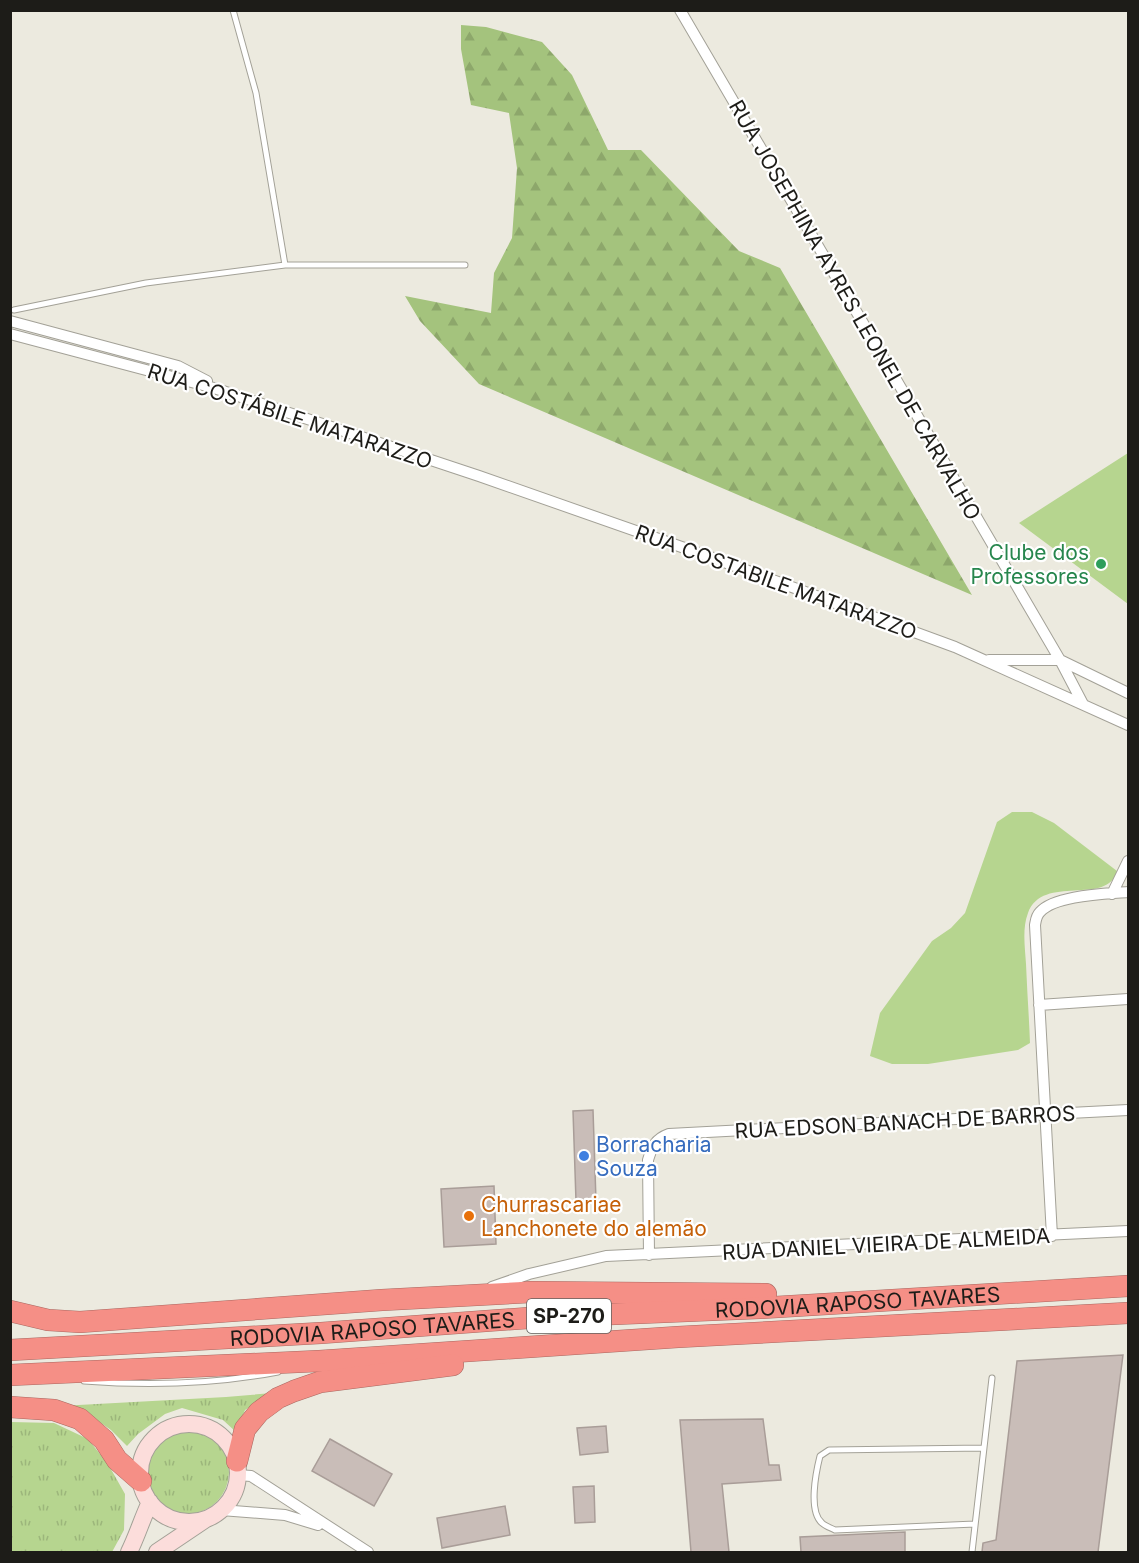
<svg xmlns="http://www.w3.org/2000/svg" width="1139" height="1563" viewBox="0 0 1139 1563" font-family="Inter,sans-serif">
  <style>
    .grass { fill: url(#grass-tufts) }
    .forest { fill: url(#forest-firs) }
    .park { fill: #b6d58f }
    .building { fill: #c9bdb8; stroke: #a99d98; stroke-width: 1.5 }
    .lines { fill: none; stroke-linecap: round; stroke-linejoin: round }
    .lane-casing { stroke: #a3a197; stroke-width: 7 }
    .street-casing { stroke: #a3a197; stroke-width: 12 }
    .secondary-casing { stroke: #a3a197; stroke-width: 18 }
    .highway-casing { stroke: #a96760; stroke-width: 22 }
    .lane { stroke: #fff; stroke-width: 5 }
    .street { stroke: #fff; stroke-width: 10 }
    .secondary { stroke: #fcdddb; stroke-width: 16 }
    .highway { stroke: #f58f86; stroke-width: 21 }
    .leisure-dot { fill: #2e9e5b; stroke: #fff; stroke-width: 2 }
    .shop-dot { fill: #3f7fe0; stroke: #fff; stroke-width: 2 }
    .food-dot { fill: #e8710a; stroke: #fff; stroke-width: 2 }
    .labels { text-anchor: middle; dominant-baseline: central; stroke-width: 4.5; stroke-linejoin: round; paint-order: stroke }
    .shield { fill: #fff; stroke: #61605d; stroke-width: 1.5 }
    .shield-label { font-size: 20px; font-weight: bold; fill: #1d1c18 }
    .street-label { font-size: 21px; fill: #1d1c18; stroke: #fff }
    .leisure-label { font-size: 21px; fill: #27864d; stroke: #fff; text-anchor: end }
    .shop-label { font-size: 21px; fill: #366cbe; stroke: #fff; text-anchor: start }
    .food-label { font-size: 21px; fill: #c56008; stroke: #fff; text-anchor: start }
  </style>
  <defs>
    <pattern id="grass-tufts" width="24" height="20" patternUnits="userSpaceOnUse" patternTransform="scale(1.5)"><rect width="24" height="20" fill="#b6d58f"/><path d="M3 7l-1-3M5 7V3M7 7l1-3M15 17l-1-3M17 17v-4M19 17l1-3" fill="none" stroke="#9cb67b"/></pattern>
    <pattern id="forest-firs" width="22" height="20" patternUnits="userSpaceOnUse" patternTransform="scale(1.5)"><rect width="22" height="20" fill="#a4c37d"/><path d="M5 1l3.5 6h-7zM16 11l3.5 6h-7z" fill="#8da76b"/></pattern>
  </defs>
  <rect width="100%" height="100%" fill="#eceadf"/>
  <path class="grass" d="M272,1393L245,1410L236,1432L223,1420L182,1408L165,1414L138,1434L127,1446L111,1430L78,1407L60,1406L226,1397Z
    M11,1422L54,1423L88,1439L108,1464L125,1494L124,1530L112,1552H11Z
    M145 1472a42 42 0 1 1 84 0a42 42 0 1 1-84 0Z"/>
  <path class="forest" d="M461,25L486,27L542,42L572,75L608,150H641L739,251L780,268L972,595L479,384L420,321L405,296L491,313L494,273L512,238L517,168L509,113L471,105L461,49Z"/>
  <path class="park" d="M1128,453V604L1019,523Z
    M1012,812H1032L1054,823L1117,871C1107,907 1043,873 1028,913C1022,928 1025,948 1026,964C1027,990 1029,1016 1030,1043L1018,1050L928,1064H892L870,1056L880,1013L932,941L951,928L965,913L997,822Z"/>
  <path class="building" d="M593,1110L596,1201H576L573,1111Z
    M494,1186L496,1244L444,1247L441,1189Z
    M1123,1355L1098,1552H982L983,1543L996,1540L1017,1361Z
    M763,1419L769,1465H779L781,1480L722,1484L729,1552H691L680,1420Z
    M606,1426L608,1452L580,1455L577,1428Z
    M330,1439L392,1474L374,1506L312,1471Z
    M594,1486L595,1522L575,1523L573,1487Z
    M505,1506L510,1535L442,1548L437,1518Z
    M905,1532V1552H801L800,1537Z"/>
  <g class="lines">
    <g class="lane-casing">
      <path id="lane" d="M233,10L256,93L285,265
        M14,310L146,283L285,265H465
        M84,1381C148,1386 215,1384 278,1372
        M975,1524L835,1530C831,1528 825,1526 822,1523C808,1511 816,1472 820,1456L829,1450L984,1448
        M972,1552L992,1378"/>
    </g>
    <g class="street-casing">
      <path id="street" d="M680,10L1060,660L1083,704
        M10,321L178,366L207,381
        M10,334L214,388L479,476L713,558L955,647L1128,725
        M989,660H1060L1128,693
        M1112,894L1128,861
        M1039,1005L1128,999
        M1052,1236L1035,925C1036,920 1036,916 1040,912C1055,895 1106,894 1128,892
        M649,1255L648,1160C652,1147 655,1139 669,1134L1128,1110
        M492,1287L529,1274L606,1256L1128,1231
        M238,1475L251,1476L368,1552
        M221,1510L285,1515L318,1525"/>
    </g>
    <g class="secondary-casing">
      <path id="secondary" d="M140 1473a49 49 0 1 1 98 0a49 49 0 1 1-98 0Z
        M129,1552C137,1536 142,1519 150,1502
        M157,1552L206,1519"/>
    </g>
    <g class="highway-casing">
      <g id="highway">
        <path d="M10,1311L48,1320L80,1322L382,1300L532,1292L766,1294"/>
        <path id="s1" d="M10,1350L321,1333L542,1317L760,1308L1128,1286"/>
        <path d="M10,1375L319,1361L678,1337L1128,1313"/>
        <path d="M10,1407L54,1410L80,1419L104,1440L117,1460L141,1481"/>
        <path d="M237,1461L245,1429L259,1412L278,1398L294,1391L320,1382L453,1365"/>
      </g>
    </g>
    <use href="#lane" class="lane"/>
    <use href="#street" class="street"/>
    <use href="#secondary" class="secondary"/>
    <use href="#highway" class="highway"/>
  </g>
  <circle class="leisure-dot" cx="1101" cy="564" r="6"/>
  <circle class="shop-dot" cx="584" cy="1156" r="6"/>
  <circle class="food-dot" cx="469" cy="1216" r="6"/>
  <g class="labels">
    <rect class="shield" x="527" y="1299" width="84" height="34" rx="4.5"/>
    <g class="shield-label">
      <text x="569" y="1316">SP-270</text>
    </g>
    <g class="street-label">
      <text transform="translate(855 310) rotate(60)">RUA JOSEPHINA AYRES LEONEL DE CARVALHO</text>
      <text transform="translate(290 416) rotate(18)">RUA COSTÁBILE MATARAZZO</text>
      <text transform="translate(776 582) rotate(20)">RUA COSTABILE MATARAZZO</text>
      <text transform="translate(905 1122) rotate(-3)">RUA EDSON BANACH DE BARROS</text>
      <text transform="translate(886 1244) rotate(-3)">RUA DANIEL VIEIRA DE ALMEIDA</text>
      <text stroke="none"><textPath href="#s1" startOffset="849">RODOVIA RAPOSO TAVARES</textPath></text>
      <text stroke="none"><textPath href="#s1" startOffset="363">RODOVIA RAPOSO TAVARES</textPath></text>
    </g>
    <g class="leisure-label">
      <text x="1089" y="552">Clube dos<tspan x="1089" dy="24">Professores</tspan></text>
    </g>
    <g class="shop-label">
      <text x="596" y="1144">Borracharia<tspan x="596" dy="24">Souza</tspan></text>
    </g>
    <g class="food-label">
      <text x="481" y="1204">Churrascariae<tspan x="481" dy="24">Lanchonete do alemão</tspan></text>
    </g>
  </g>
  <rect width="1139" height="1563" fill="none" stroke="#1d1c18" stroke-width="24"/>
</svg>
